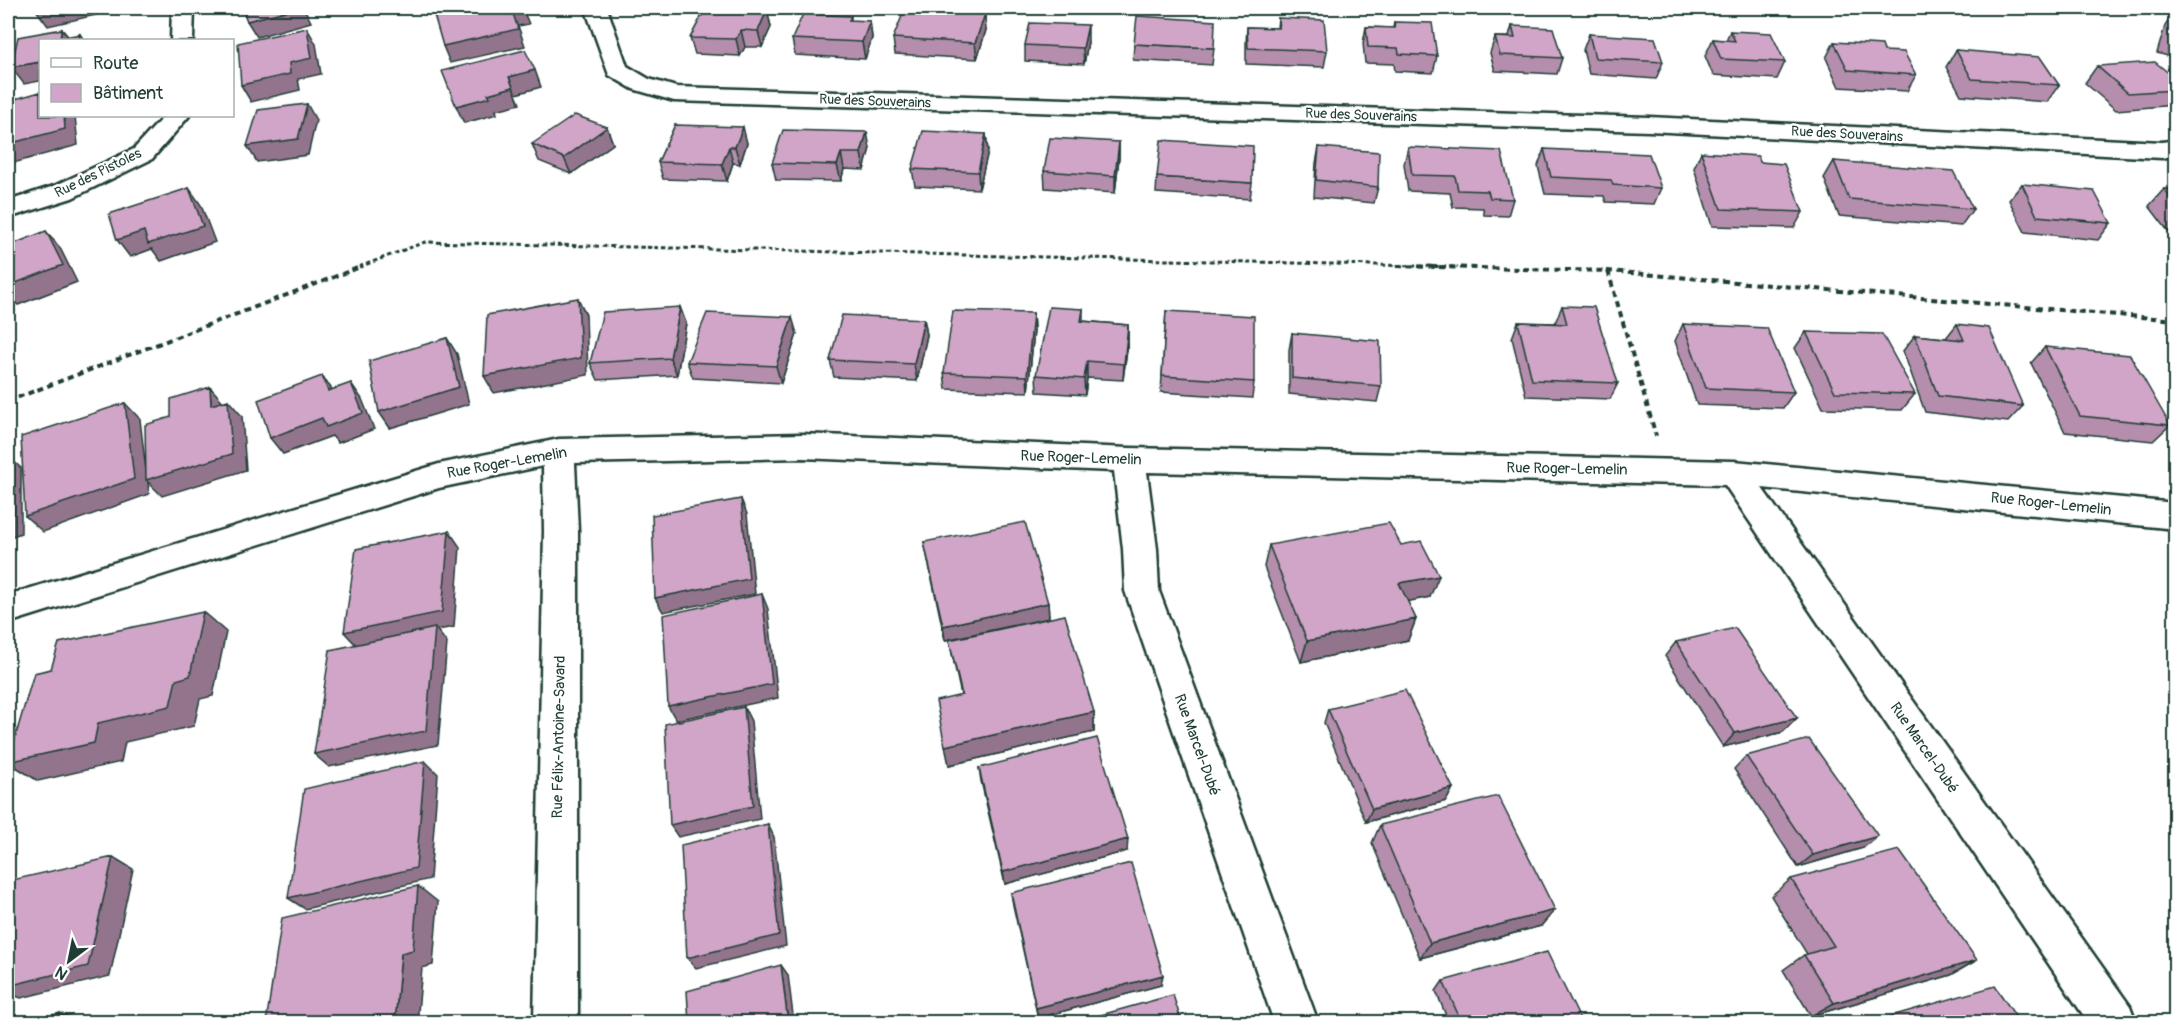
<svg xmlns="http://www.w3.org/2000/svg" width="2183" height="1030" viewBox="0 0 2183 1030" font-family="Pangolin,sans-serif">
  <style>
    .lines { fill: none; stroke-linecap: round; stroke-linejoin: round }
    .minor-casing { stroke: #1f3d34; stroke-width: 5 }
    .path-far1 { stroke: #1f3d34; stroke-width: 3; stroke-dasharray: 4.5 3; stroke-linecap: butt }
    .path { stroke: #1f3d34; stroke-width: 4; stroke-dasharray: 6 4.5; stroke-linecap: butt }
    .minor { fill: #fff; fill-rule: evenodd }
    .wall { fill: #b48eac; stroke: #1f3d34; stroke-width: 1.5 }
    .shaded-wall { fill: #92748c; stroke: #1f3d34; stroke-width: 1.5 }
    .building { fill: #d1a5c8; stroke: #1f3d34; stroke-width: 1.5 }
    .labels { text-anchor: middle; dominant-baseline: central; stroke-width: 4.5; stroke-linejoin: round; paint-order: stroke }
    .far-street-label { font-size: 14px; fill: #1f3d34; stroke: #fff }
    .street-label { font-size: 15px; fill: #1f3d34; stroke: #fff }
  </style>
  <rect width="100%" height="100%" fill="#fff"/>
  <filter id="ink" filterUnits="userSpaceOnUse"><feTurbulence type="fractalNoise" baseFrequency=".0167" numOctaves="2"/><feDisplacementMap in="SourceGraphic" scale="12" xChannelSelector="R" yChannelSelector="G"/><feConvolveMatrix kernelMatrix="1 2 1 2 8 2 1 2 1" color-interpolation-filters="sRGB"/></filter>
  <g filter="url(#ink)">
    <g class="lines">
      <g class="minor-casing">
        <path id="minor" d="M172,8H194L193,40H171Z
          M585,8H607L627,66L649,79L676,87L1649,117L2162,142L2176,140V155L2162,158L1649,131L674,101L633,89L609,75Z
          M164,116H189L152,159L72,198L8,218V201L54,186L134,149Z
          M802,434L1129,448L1734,461L2176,503V529L1762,488L2130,1006L2136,1022H2088L1725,485L1147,472L1157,549L1159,591L1318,1022H1274L1125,591L1123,549L1114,471L802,458L575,463L578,531V1022H534L544,531L543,466L439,488L8,623V595L439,464L559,439Z"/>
      </g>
      <path class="path-far1" d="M359,267L425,242L1458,267"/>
      <path class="path" d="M1397,266L1608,271L2176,320
        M1608,271L1656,436
        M8,401L363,266"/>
      <use href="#minor" class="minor"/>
    </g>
    <path class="wall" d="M706,8H748V10H767L771,27L762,47H745L740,56L695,54L690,38Z
      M2175,11V58L2157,53L2165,26Z
      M851,16V21H870L872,38L865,59L795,55L792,39Z
      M1278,18L1327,51L1324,67L1246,64V43L1247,27L1277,28Z
      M1394,22L1437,56L1433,73L1395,71L1394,64L1365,63L1363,43L1366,27L1393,28Z
      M1512,26L1562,58L1557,74L1495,71L1490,53L1495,37H1509Z
      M986,30L977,59L895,54L893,38Z
      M1730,31L1785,62L1777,79L1713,75L1705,56L1713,39L1726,40Z
      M1589,34L1663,62L1656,79L1589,74L1583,50Z
      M1088,42L1084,64L1025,61V45Z
      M1834,42L1884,51L1916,75L1907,91L1839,87L1826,58Z
      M1134,44L1214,48L1212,65L1133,60Z
      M1956,50L2059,85L2047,102L1961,95L1946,67Z
      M2097,66L2175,78V105L2116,110L2085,83Z
      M675,125L747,143L740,164L733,163L727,181L663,179L658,162Z
      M607,127L613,144L571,174L539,161L532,144Z
      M986,134L988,151L979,189L915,186L912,169Z
      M1119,142V158L1115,193L1045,188L1044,171Z
      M1319,147L1378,187L1374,203L1314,197L1316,163Z
      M1408,147L1513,199L1508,216L1484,215L1483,208L1453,207L1450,193L1408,191L1404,164Z
      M870,148L864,170L844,169L841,181L776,180L772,163Z
      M1544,149L1661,188L1654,204L1606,202L1604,196L1545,194L1538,166Z
      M1701,152L1760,162L1803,212L1794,228L1712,226L1694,168Z
      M1834,161L1973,209L1961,226L1839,216L1824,178Z
      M1157,177L1252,183L1250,199L1156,193Z
      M2022,184L2111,223L2098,240L2025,232L2009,200Z
      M2164,189L2175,190V240L2149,206Z
      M1562,306L1618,383L1610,399L1526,396L1512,338L1518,322L1555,323Z
      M680,307L686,323L677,375L598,380L590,363Z
      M1083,309V321L1128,325V341L1123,380L1087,378L1085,395L1037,392L1036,375Z
      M1166,311L1254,382L1252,398L1161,392Z
      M1033,313L1034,330L1028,392L946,389L944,373Z
      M924,319L927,335L917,381L834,377L830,360Z
      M1683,324L1794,392L1783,408L1697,405L1675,341Z
      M1957,324L2023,406L2008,422L1925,412L1903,351L1915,335L1946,338Z
      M1806,332L1915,394L1902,410L1823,408L1795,348Z
      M1292,333L1381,386L1377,402L1289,394V350Z
      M797,334L781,383L693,378L687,362Z
      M2045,347L2170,425L2153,441L2065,432L2031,363Z
      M924,542L1048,603L1049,618L945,640Z
      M1269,545H1401L1430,597L1407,601L1416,619L1408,640L1301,662L1264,567Z
      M949,640L1094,712V732L949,765L961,695Z
      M1676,642L1797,718L1783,732L1723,747L1665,656Z
      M1328,709L1453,788L1446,801L1366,822L1324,723Z
      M1746,756L1863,848L1798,867L1734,769Z
      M979,768L1127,851L1005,884L981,781Z
      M1380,825L1541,926L1420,958L1372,843Z
      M1791,879L1977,960L1951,975L1811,1016L1783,970L1804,955L1807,954L1771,896Z
      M1011,893L1161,985L1038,1018L1013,905Z
      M1443,981L1582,1023H1449L1436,991Z"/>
    <path class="shaded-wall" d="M48,8H96V15L48,26L36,10Z
      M296,8H304L311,22L257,37L247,21Z
      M522,8L529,24L518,26L525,46L450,63L443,46L512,10Z
      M767,10L771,27L762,47L758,31Z
      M985,14L986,30L977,59L975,43Z
      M870,21L872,38L865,59L862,42Z
      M1088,25V42L1084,64L1083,48Z
      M307,28L316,44L321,74L298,79L300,90L251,102L241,85L289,63Z
      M62,29L71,40L60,38Z
      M741,30L745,47L740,56L736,39Z
      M80,34L84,40H78Z
      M40,62V81L24,84L11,67Z
      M535,70L541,87L516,94L509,77Z
      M513,87L520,104L496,110L497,114L464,123L456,106L488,94Z
      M307,104L316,120L308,155L257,162L247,146Z
      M64,116H75L78,145L10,164L8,161V144Z
      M607,127L613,144L571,174L564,158Z
      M743,127L747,143L740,164L735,147Z
      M867,132L870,148L864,170L861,153Z
      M986,134L988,151L979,189L978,172Z
      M1119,142V158L1115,193V176Z
      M729,147L733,163L727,181L722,164Z
      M841,153L844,169L841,181L837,165Z
      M189,188L201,205L215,242L161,261L152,249L130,257L117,240Z
      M46,231L60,248L77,282L18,305L10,297L8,298V286Z
      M578,298L586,315L588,375L494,393L484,376Z
      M680,307L686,323L677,375L670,358Z
      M1033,313L1034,330L1028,392L1027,376Z
      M792,317L797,334L781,383L776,366Z
      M924,319L927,335L917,381L914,364Z
      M1128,325V341L1123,380L1124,364Z
      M447,338L457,354L469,404L390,428L379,412Z
      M1087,361V378L1085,395L1084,379Z
      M322,376L334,392L328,391Z
      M351,383L362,399L374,429L338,443L332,436L283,454L270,438Z
      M210,387L224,403L211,405Z
      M228,400L242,416L246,470L162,496L148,482L149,494L43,532L25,516L125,403L140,419L147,480Z
      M8,456L21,468V533L8,538Z
      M741,499L747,514L755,594L663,612L655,598Z
      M449,531L460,547L454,627L437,630L447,643L438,745L329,767L314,754L357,646L344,632Z
      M1439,576L1430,597L1391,605L1399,583Z
      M762,594L768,609L778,698L676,720L668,706Z
      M1048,603L1049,618L945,640L943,626Z
      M203,612L226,632L213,696L200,699L194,726L125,742L121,762L38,781L8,762L98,723L176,680Z
      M1416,619L1408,640L1301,662L1307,641Z
      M744,707L751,721L760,819L678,837L670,825Z
      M1094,712V732L949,765L945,746Z
      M1797,718L1783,732L1723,747L1735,733Z
      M425,761L438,774L430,879L305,909L288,898Z
      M1453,788L1446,801L1366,822L1372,809Z
      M768,824L774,837L786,946L696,968L687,958Z
      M1878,836L1863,848L1798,867L1813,855Z
      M1128,839L1127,851L1005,884L1003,872Z
      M113,857L133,869L110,976L21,998L10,994L8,995V985Z
      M418,886L438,902L433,965L422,968L417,1023H395L401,953Z
      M1555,910L1541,926L1420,958L1430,943Z
      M1977,960L1951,975L1811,1016L1834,1003Z
      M781,965L788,975L794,1023H788Z
      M1163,975L1161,985L1038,1018L1036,1008Z
      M60,1013L83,1023H58Z"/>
    <path class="building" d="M36,8H48L36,10Z
      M242,8H296L247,21Z
      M432,8H522L512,10L518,29L443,46Z
      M706,8H745L744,9L767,10L758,31L741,30L736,39L690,38Z
      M905,9L985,14L975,43L893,38Z
      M803,14L851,16L849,20L870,21L862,42L792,39Z
      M2175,15V39L2170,37Z
      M1137,16L1215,21L1214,48L1134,44Z
      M1278,18L1324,20L1327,51L1248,48L1247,27L1279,28Z
      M1394,22L1432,23L1437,56L1399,54L1398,48L1368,47L1366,27L1395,28Z
      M1030,23L1088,25L1083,48L1025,45Z
      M1512,26L1553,28L1562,58L1500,55L1495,37L1515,38Z
      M307,28L312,58L289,63L290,74L241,85L238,43Z
      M62,29L60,38L80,34L78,40H40V62L11,67L18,37Z
      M1730,31L1771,33L1785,62L1721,59L1713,39L1735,41Z
      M1589,34L1655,38L1663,62L1595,58Z
      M1834,42L1882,45L1884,51L1904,52L1916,75L1848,70Z
      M525,50L535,70L509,77L513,87L488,94L490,97L456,106L442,71Z
      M1956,50L2040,57L2059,85L1972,79Z
      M2155,62L2175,78V90L2128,93L2097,66Z
      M40,92V116H64L65,129L8,144V101Z
      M307,104L298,139L247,146L258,110Z
      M575,115L607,127L564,158L532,144Z
      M675,125L743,127L735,147H729L722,164L658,162Z
      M783,130L867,132L861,153H841L837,165L772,163Z
      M923,131L986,134L978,172L912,169Z
      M1050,138L1119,142L1115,176L1044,171Z
      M1161,140L1253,146L1252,183L1157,177Z
      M1319,147L1379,152L1378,187L1316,180Z
      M1408,147L1501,151L1513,199L1490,198L1488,191L1458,190L1455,176L1412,175Z
      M1544,149L1649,154L1661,188L1613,185L1611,180L1551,177Z
      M1701,152L1758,156L1760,162L1784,164L1803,212L1721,209Z
      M1834,161L1953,171L1973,209L1849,199Z
      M2022,184L2094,191L2111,223L2037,216Z
      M189,188L203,226L148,244L144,231L117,240L109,214Z
      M2164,189L2175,190V204Z
      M46,231L63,265L8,286V246Z
      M578,298L581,358L484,376L487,315Z
      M1562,306L1594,307L1618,383L1532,380L1518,322L1567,324Z
      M680,307L670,358L590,363L603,312Z
      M1049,307L1083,309L1081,321L1128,325L1124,364L1087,361L1084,379L1036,375Z
      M953,311L1033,313L1027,376L944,373Z
      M1166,311L1254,316V382L1162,376Z
      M707,313L792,317L776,366L687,362Z
      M842,315L924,319L914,364L830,360Z
      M1683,324L1767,328L1794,392L1706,388Z
      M1957,324L1989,328L2023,406L1938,396L1915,335L1964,340Z
      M1806,332L1882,334L1915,394L1835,392Z
      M1292,333L1380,341L1381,386L1292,378Z
      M447,338L459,387L379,412L369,361Z
      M2045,347L2130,355L2170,425L2080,416Z
      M322,376L328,391L351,383L363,413L326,427L322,418L270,438L258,400Z
      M210,387L211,405L228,400L232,454L146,480L145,425L171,417V399Z
      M125,403L134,479L25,516L21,437Z
      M741,499L749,579L655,598L652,515Z
      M1025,522L1048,603L943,626L924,542Z
      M1389,523L1401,545L1421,541L1439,576L1399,583L1416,619L1307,641L1269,545Z
      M449,531L442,612L344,632L356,549Z
      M762,594L772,684L668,706L663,615Z
      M203,612L190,676L176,680L170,706L98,723L94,743L8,762L34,673L51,669L59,643Z
      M1065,615L1094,712L945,746L936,701L962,695L949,640Z
      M435,628L426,731L314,754L330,650Z
      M1735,628L1797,718L1735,733L1676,642Z
      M1405,690L1453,788L1372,809L1328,709Z
      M744,707L753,806L670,825L665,724Z
      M1097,738L1128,839L1003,872L979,768Z
      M1809,739L1878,836L1813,855L1746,756Z
      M425,761L416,868L288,898L304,789Z
      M1498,796L1555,910L1430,943L1380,825Z
      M768,824L779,935L687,958L681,845Z
      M1899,850L1977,960L1834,1003L1804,955L1834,946L1791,879Z
      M113,857L88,966L8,986V881Z
      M1131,863L1163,975L1036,1008L1011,893Z
      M418,886L413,950L401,953L395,1023H266L282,918Z
      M1547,952L1582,1023H1462L1443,981Z
      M781,965L788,1023H689L687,991Z
      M1995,986L2020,1023H1867Z
      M1173,995L1182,1023H1072Z
      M60,1013L58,1023H21Z"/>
  </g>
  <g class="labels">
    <g class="far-street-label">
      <text transform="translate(875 101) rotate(2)">Rue des Souverains</text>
      <text transform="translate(1361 115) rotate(2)">Rue des Souverains</text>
      <text transform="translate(1847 134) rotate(3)">Rue des Souverains</text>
      <text transform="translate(98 173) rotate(-26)">Rue des Pistoles</text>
    </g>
    <g class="street-label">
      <text transform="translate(1081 458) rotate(2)">Rue Roger-Lemelin</text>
      <text transform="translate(507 463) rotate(-10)">Rue Roger-Lemelin</text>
      <text transform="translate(1567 469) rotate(1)">Rue Roger-Lemelin</text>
      <text transform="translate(2051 504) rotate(6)">Rue Roger-Lemelin</text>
      <text transform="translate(559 737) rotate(-89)">Rue Félix-Antoine-Savard</text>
      <text transform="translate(1197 745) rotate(70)">Rue Marcel-Dubé</text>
      <text transform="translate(1924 748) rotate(55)">Rue Marcel-Dubé</text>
    </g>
  </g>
  <rect width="2183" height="1030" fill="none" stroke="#fff" stroke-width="30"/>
  <rect x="15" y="15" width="2153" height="1000" fill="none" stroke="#1f3d34" stroke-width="2" filter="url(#ink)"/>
  <rect x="39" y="39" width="195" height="78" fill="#ffffff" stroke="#a5b1ae" stroke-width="1.5"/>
  <rect x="51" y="58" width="30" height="9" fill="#ffffff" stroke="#a5b1ae" stroke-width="1.5"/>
  <text x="93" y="69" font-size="18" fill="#1f3d34">Route</text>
  <rect x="51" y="84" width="30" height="18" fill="#d1a5c8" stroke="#a5b1ae" stroke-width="1.5"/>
  <text x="93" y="99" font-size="18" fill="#1f3d34">Bâtiment</text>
  <g transform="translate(69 961) rotate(212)" stroke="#ffffff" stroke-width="4.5" paint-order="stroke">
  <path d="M0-4.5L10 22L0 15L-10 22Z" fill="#1f3d34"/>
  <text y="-9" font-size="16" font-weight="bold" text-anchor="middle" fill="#1f3d34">N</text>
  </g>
</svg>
